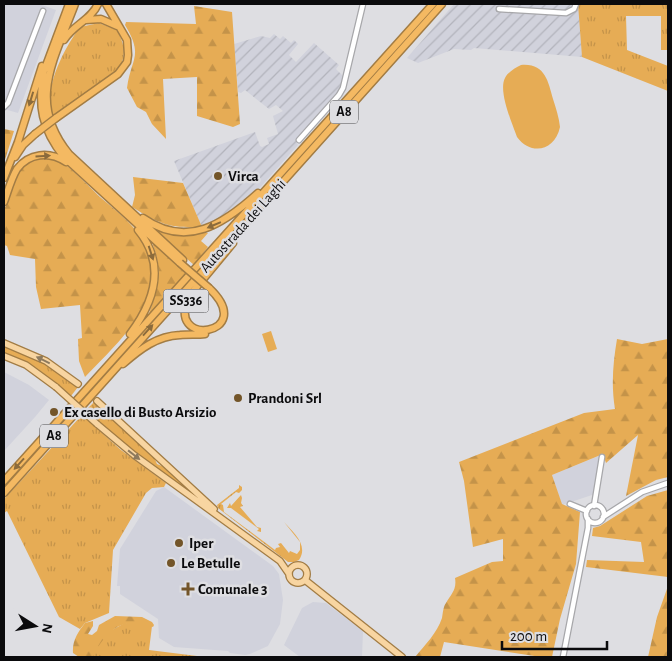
<svg xmlns="http://www.w3.org/2000/svg" width="672" height="661" viewBox="0 0 672 661" font-family="'Alegreya Sans',sans-serif">
  <style>
    .built { fill: #d1d2dc }
    .industrial { fill: url(#industrial-furrows) }
    .grass { fill: url(#grass-tufts) }
    .forest { fill: url(#forest-firs) }
    .garden { fill: #e6ac55 }
    .lines { fill: none; stroke-linecap: round; stroke-linejoin: round }
    .minor-casing { stroke: #a7a7aa; stroke-width: 7 }
    .major-casing { stroke: #a27c44; stroke-width: 8 }
    .highway-casing { stroke: #a27c44; stroke-width: 9 }
    .minor { stroke: #fff; stroke-width: 4.5 }
    .major { stroke: #f8d5a1; stroke-width: 5.5 }
    .highway { stroke: #f4b962; stroke-width: 6 }
    .major-bridge-casing { stroke: #a27c44; stroke-width: 8; stroke-linecap: butt }
    .highway-bridge-casing { stroke: #a27c44; stroke-width: 9; stroke-linecap: butt }
    .major-bridge { stroke: #f8d5a1; stroke-width: 5.5 }
    .highway-bridge { stroke: #f4b962; stroke-width: 6 }
    .oneway { fill: #8b6b3c }
    .oneway2 { fill: #8d7a5e }
    .poi-dot { fill: #735529; stroke: #dedee2; stroke-width: 2 }
    .labels { text-anchor: middle; dominant-baseline: central; stroke-width: 5; stroke-linejoin: round; paint-order: stroke }
    .shield { fill: #dedee2; stroke: #4a4a4d; stroke-width: 1 }
    .shield-label { font-size: 14px; font-weight: bold; fill: #0b0b0d }
    .poi-label { font-size: 15px; font-weight: bold; fill: #0b0b0d; stroke: #dedee2; text-anchor: start }
    .street-label { font-size: 15px; fill: #0b0b0d; stroke: #dedee2 }
  </style>
  <defs>
    <pattern id="industrial-furrows" width="10" height="10" patternUnits="userSpaceOnUse" patternTransform="scale(1.25)"><rect width="10" height="10" fill="#d1d2dc"/><path d="M-1 1l2-2M0 10L10 0M9 11l2-2" fill="none" stroke="#b2b3bc"/></pattern>
    <pattern id="grass-tufts" width="24" height="20" patternUnits="userSpaceOnUse" patternTransform="scale(1.25)"><rect width="24" height="20" fill="#e6ac55"/><path d="M3 7l-1-3M5 7V3M7 7l1-3M15 17l-1-3M17 17v-4M19 17l1-3" fill="none" stroke="#c49349"/></pattern>
    <pattern id="forest-firs" width="22" height="20" patternUnits="userSpaceOnUse" patternTransform="scale(1.25)"><rect width="22" height="20" fill="#e6ac55"/><path d="M5 1l3.5 6h-7zM16 11l3.5 6h-7z" fill="#c49349"/></pattern>
  </defs>
  <rect width="100%" height="100%" fill="#dedee2"/>
  <path class="built" d="M4,4H39L56,10L18,113L4,109Z
    M4,372L29,385L49,400L35,417L4,451Z
    M601,455L595,494L562,505L552,475Z
    M164,487L273,566L279,574L283,600L280,624L268,646L250,654L245,655L230,653L228,651L174,647L159,638L158,619L120,594V586H117L120,549L156,491Z
    M313,602L326,603L363,631L362,657H300L284,645L302,608Z"/>
  <path class="industrial" d="M454,4H574L579,10L582,57L474,48L471,50L454,49L418,63L407,58Z
    M274,34L280,39L283,36L291,43L294,40L298,44L289,55L296,62L314,43L339,65L336,69L345,78L342,88L295,140L298,145L257,191L234,211L202,227L174,161L255,132L260,146L262,147L269,144L267,138L278,134L273,116L283,111L276,105L269,109L245,90L241,93L238,92L234,44L261,36L270,38Z"/>
  <path class="grass" d="M578,4H668V50H661V16H626L627,50L668,66V91L582,57Z
    M99,23L117,30C124,43 128,57 117,70L53,116C52,111 50,105 50,100C50,76 66,46 80,27Z
    M4,346L40,361L68,378L78,387L71,396L39,370L4,354Z
    M95,401L153,455L157,464L167,468L201,501L133,452L86,410Z
    M82,415L121,450L166,483L164,487L152,488L146,493L113,550L109,613L85,623L80,629L59,617L7,511L4,513V499Z
    M239,485L242,487V490L239,493L236,492L221,504L223,505L224,512L275,550L276,548L280,547L278,544L281,543L289,553L290,551L297,554L300,550V542L284,522C293,532 309,545 299,560L294,562H288L218,508L217,505L239,488Z
    M241,495L242,498L241,503L243,506L240,507L257,527L261,528V532L257,531L259,529L231,508H227L230,503L231,506Z
    M139,620L152,626L149,650L205,657H89L101,636L123,624Z"/>
  <path class="forest" d="M194,6L232,12L240,124L233,127L197,116V77L163,79L166,139L152,124L146,112L137,107L127,88C131,58 144,56 125,25L126,22L196,24Z
    M4,129L14,131L4,163Z
    M38,157C44,157 52,156 57,158C64,161 93,190 100,197C114,209 130,221 141,237C178,291 119,341 85,377L79,361L78,339L82,338L80,305L41,309L36,287L35,259L10,255L7,246L4,245V210L20,170L27,162Z
    M133,177L183,183L202,227C169,228 161,225 132,207L135,195Z
    M147,224C159,230 169,234 183,233C191,233 200,230 208,233L201,241L208,247L194,265Z
    M151,240L187,273L148,316C159,287 163,269 151,240Z
    M617,339L642,344L668,339V477L656,480L626,496L638,435L606,463L603,454L552,475L562,504L580,512L576,564L560,619L552,657H541L444,642L440,657H415C425,645 437,633 442,618C443,613 443,607 446,603C451,594 457,590 455,578L492,562L503,561V539L473,547L464,481L459,462L584,413L615,409C611,385 613,363 617,339Z
    M668,490V577L586,567L587,560L644,562L641,542L592,536L593,528L600,526L647,496Z
    M668,586V657H648L657,617Z
    M115,616L142,617L152,622L154,625L153,627C121,615 107,631 92,657H79L73,653C72,641 78,632 85,623L93,621V626L88,634L92,635L97,631L99,625Z"/>
  <path class="garden" d="M521,65C545,63 548,81 553,99C556,108 559,118 560,127C555,151 531,156 517,137C512,123 498,91 505,78C508,72 515,68 521,65Z
    M271,331L277,349L268,352L262,334Z"/>
  <g class="lines">
    <g class="minor-casing">
      <path id="minor" d="M499,9L566,13L574,9L576,4
        M4,107L8,103L43,11
        M299,140L339,95L343,88L363,4
        M570,504L587,511
        M586 514a9 9 0 1 1 18 0a9 9 0 1 1-18 0Z
        M594,506L602,457
        M603,517L642,492L668,483
        M563,657L588,528V519"/>
    </g>
    <g class="major-casing">
      <path id="major" d="M4,343L46,361L78,384
        M4,356L26,365L56,387
        M97,401L214,509
        M97,424L134,455L280,561L289,574
        M289 574a9 9 0 1 1 18 0a9 9 0 1 1-18 0Z
        M305,580L402,657"/>
    </g>
    <g class="highway-casing">
      <path id="highway" d="M69,4L44,71C37,105 42,130 64,157L180,263
        M75,4C55,58 26,102 69,154L183,260
        M86,20L101,19L117,26
        M64,40C73,25 91,20 98,4
        M56,118L118,74L127,62L128,55L127,40L106,4
        M15,157L23,145L35,134
        M4,178L18,142L42,66
        M4,202C8,191 11,179 17,169C29,153 49,151 66,162
        M143,218C187,249 224,224 258,193
        M209,288C260,336 162,349 190,295L233,243
        M130,334C155,301 166,264 138,230
        M123,364C140,349 157,336 180,335C189,334 197,335 205,334
        M4,481L433,4
        M4,493L442,4"/>
    </g>
    <use href="#minor" class="minor"/>
    <use href="#major" class="major"/>
    <use href="#highway" class="highway"/>
    <g class="major-bridge-casing">
      <path id="major-bridge" d="M56,387L97,424"/>
    </g>
    <g class="highway-bridge-casing">
      <path id="highway-bridge" d="M35,134L56,118
        M180,263L209,288"/>
    </g>
    <use href="#major-bridge" class="major-bridge"/>
    <use href="#highway-bridge" class="highway-bridge"/>
  </g>
  <defs><path id="oneway-solid" d="M-6-.8H1V-3.2L6.5 0L1 3.2V.8H-6Z" transform="scale(1.25)"/></defs>
  <g class="oneway">
    <use href="#oneway-solid" transform="translate(31 99) rotate(107)"/>
    <use href="#oneway-solid" transform="translate(43 156) rotate(-3)"/>
    <use href="#oneway-solid" transform="translate(214 225) rotate(157)"/>
    <use href="#oneway-solid" transform="translate(151 253) rotate(72)"/>
    <use href="#oneway-solid" transform="translate(148 330) rotate(-48)"/>
    <use href="#oneway-solid" transform="translate(19 464) rotate(132)"/>
  </g>
  <g class="oneway2">
    <use href="#oneway-solid" transform="translate(43 360) rotate(-154)"/>
    <use href="#oneway-solid" transform="translate(134 455) rotate(38)"/>
  </g>
  <g class="poi-dot">
    <circle cx="218" cy="176" r="5"/>
    <circle cx="238" cy="398" r="5"/>
    <circle cx="54" cy="412" r="5"/>
    <circle cx="179" cy="543" r="5"/>
    <circle cx="171" cy="563" r="5"/>
    <path d="M185.5 581.5h5v5h5v5h-5v5h-5v-5h-5v-5h5z"/>
  </g>
  <g class="labels">
    <g class="shield">
      <rect x="330" y="100.5" width="28" height="23" rx="4"/>
      <rect x="163.5" y="289.5" width="45" height="23" rx="4"/>
      <rect x="40" y="424.5" width="28" height="23" rx="4"/>
    </g>
    <g class="shield-label">
      <text x="344" y="112">A8</text>
      <text x="186" y="301">SS336</text>
      <text x="54" y="436">A8</text>
    </g>
    <g class="poi-label">
      <text x="228" y="176">Virca</text>
      <text x="248" y="398">Prandoni Srl</text>
      <text x="64" y="412">Ex casello di Busto Arsizio</text>
      <text x="189" y="543">Iper</text>
      <text x="181" y="563">Le Betulle</text>
      <text x="198" y="589">Comunale 3</text>
    </g>
    <g class="street-label">
      <text transform="translate(243 226) rotate(-48)">Autostrada dei Laghi</text>
    </g>
  </g>
  <rect width="672" height="661" fill="none" stroke="#0b0b0d" stroke-width="10"/>
  <g transform="translate(35 626) rotate(101)" stroke="#dedee2" stroke-width="4" paint-order="stroke">
  <path d="M0-4L9 19L0 12L-9 19Z" fill="#0b0b0d"/>
  <text y="-8" font-size="14" font-weight="bold" text-anchor="middle" fill="#0b0b0d">N</text>
  </g>
  <path d="M502 641v8h105v-8" fill="none" stroke="#0b0b0d" stroke-width="2.5"/>
  <text x="510" y="641" font-size="15" fill="#0b0b0d" stroke="#dedee2" stroke-width="4" paint-order="stroke">200 m</text>
</svg>
